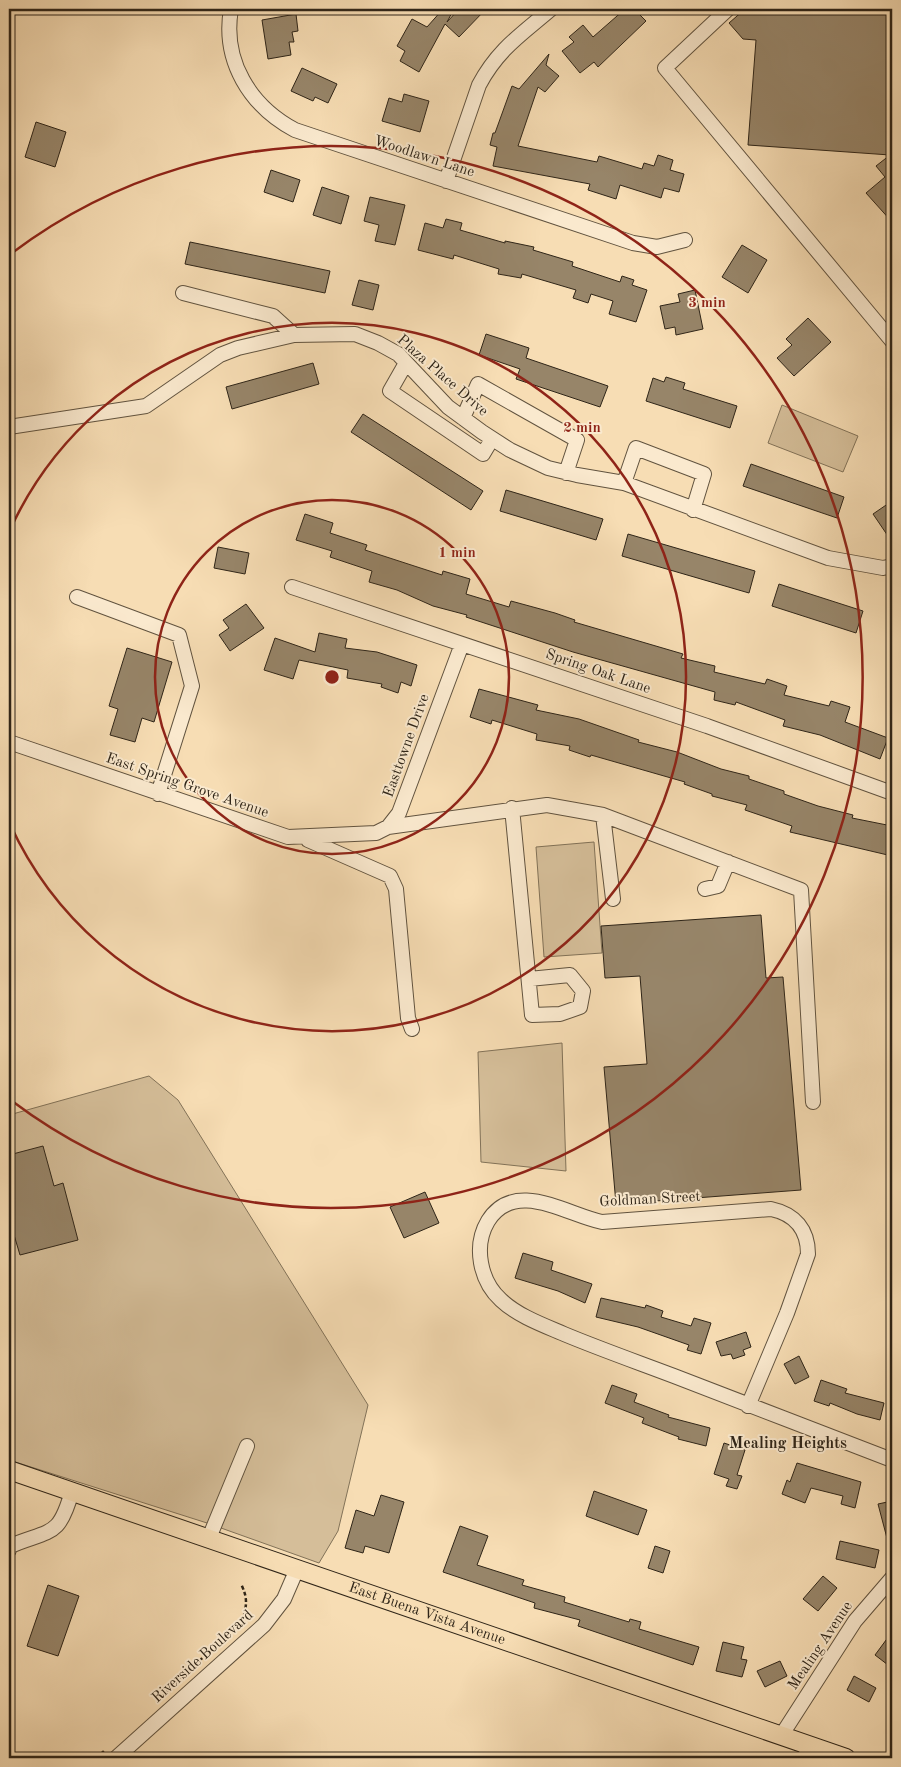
<svg xmlns="http://www.w3.org/2000/svg" width="901" height="1767" viewBox="0 0 901 1767" font-family="'Old Standard TT',serif">
  <style>
    .green { fill: #d5be99; stroke: #827258 }
    .building { fill: #978569; stroke: #2f2518 }
    .lines { fill: none; stroke-linecap: round; stroke-linejoin: round }
    .minor-casing { stroke: #61533f; stroke-width: 16 }
    .major-casing { stroke: #2f2518; stroke-width: 20 }
    .path { stroke: #2f2518; stroke-width: 2.5; stroke-dasharray: 4 2.5; stroke-linecap: butt }
    .minor { stroke: #fae9ce; stroke-width: 14 }
    .major { stroke: #f7ddb4; stroke-width: 18 }
    .ring { fill: none; stroke: #8f2418; stroke-width: 2.5 }
    .labels { text-anchor: middle; dominant-baseline: central; stroke-width: 4; stroke-linejoin: round; paint-order: stroke }
    .street-label { font-size: 15px; fill: #2f2518; stroke: #fae9ce }
    .neighbourhood-label { font-size: 16px; font-weight: bold; fill: #2f2518; stroke: #fae9ce }
    .centre { fill: #8f2418; stroke: #fae9ce; stroke-width: 2.5 }
    .ring-label { font-size: 15px; text-anchor: middle; font-weight: bold; fill: #8f2418; stroke: #fae9ce; stroke-width: 4; stroke-linejoin: round; paint-order: stroke }
  </style>
  <rect width="100%" height="100%" fill="#f7ddb4"/>
  <filter id="stains"><feTurbulence type="fractalNoise" baseFrequency=".004" numOctaves="4"/><feColorMatrix values="0 0 0 0 .2 0 0 0 0 .09 0 0 0 0 .02 0 0 0 .5 -.17"/></filter>
  <radialGradient id="worn" r=".72"><stop offset=".6" stop-color="#630" stop-opacity="0"/><stop offset="1" stop-color="#630" stop-opacity=".3"/></radialGradient>
  <path class="green" d="M782,405L858,436L843,472L768,443Z
    M594,842L602,953L544,957L536,847Z
    M562,1043L566,1171L481,1162L478,1052Z
    M149,1076L178,1100L368,1405L338,1531L319,1563L207,1523L9,1460V1115Z"/>
  <path class="building" d="M443,9H454L447,22L459,9H486L459,37L445,24L419,72L400,61L405,51L397,46L412,19L427,27Z
    M625,9H634L646,21L598,67L594,62L580,73L562,51L574,42L569,37L583,25L593,37Z
    M745,9H833L892,13V222L866,193L885,177L876,166L890,155L748,145L756,40L743,39L729,23Z
    M296,14L298,31L292,32L294,42H289L291,55L268,59L262,20Z
    M549,54L546,65L559,76L545,92L538,87L518,146L597,162L599,156L642,169L644,163L654,166L658,155L673,160L670,170L684,174L679,192L664,188L661,198L620,185L616,199L588,190L590,184L493,166L497,147L490,145L493,133H495L512,86L519,89Z
    M302,68L337,84L328,103L315,97L313,101L291,91Z
    M404,94L429,101L420,132L382,121L389,98L402,102Z
    M36,122L66,132L55,167L25,157Z
    M271,170L300,180L293,202L264,192Z
    M322,187L349,196L341,224L313,215Z
    M370,197L405,205L395,245L375,241L379,225L364,221Z
    M446,219L462,223L460,230L505,243V241L534,247L533,250L573,262L572,266L620,282L622,276L634,280L632,285L647,290L636,322L609,314L613,301L591,294L588,303L573,298L576,290L522,274L521,278L498,274L499,269L454,255L453,259L418,250L425,223L443,228Z
    M190,242L330,271L325,293L185,264Z
    M742,245L767,260L748,293L722,277Z
    M359,280L379,285L373,310L352,305Z
    M695,290L703,329L676,335L675,327L665,329L660,306L680,302L678,294Z
    M808,318L831,342L794,376L777,358L792,345L786,339Z
    M486,334L529,348L526,358L608,386L600,407L516,379L520,369L479,355Z
    M313,363L319,384L232,409L226,387Z
    M666,377L685,383L683,389L737,406L730,428L646,401L653,378L664,382Z
    M363,414L483,491L471,510L351,432Z
    M751,464L844,497L837,518L743,486Z
    M506,490L603,519L596,540L500,511Z
    M892,501V542L873,514Z
    M305,514L333,523L330,533L367,545L365,550L442,575L443,571L470,579L466,594L509,607L511,601L555,613L575,620L574,622L683,654L681,658L715,666L714,672L765,684L767,679L787,686L784,695L829,706L831,701L850,707L845,722L888,738L880,759L820,735L783,726L785,720L736,702L735,705L714,700L715,692L573,652L466,617L467,615L433,606L397,590L369,582L372,571L330,557L332,551L296,540Z
    M628,534L755,571L749,593L622,556Z
    M218,547L249,553L245,574L214,568Z
    M779,584L863,611L856,633L772,606Z
    M246,604L264,628L230,651L219,635L229,628L223,620Z
    M319,633L347,639L345,648L377,652L417,665L411,686L401,682L398,693L381,687L382,684L347,678L348,670L299,660L293,679L264,670L275,638L315,652Z
    M127,648L172,662L154,722L142,718L135,742L110,735L118,709L109,706Z
    M479,689L538,705L536,710L579,719L639,740L638,742L677,752L721,769L749,776V779L784,791V794L818,806L853,815L852,818L892,826V856L790,832L792,826L745,810L747,805L712,796V794L684,784L685,782L591,755L590,757L569,750L570,746L536,740L537,734L492,720L491,724L470,717Z
    M761,915L766,978L783,977L801,1190L616,1204L604,1067L647,1064L640,976L605,978L601,926Z
    M43,1146L54,1186L63,1183L78,1240L20,1255L9,1218V1155Z
    M425,1192L439,1223L404,1238L390,1207Z
    M523,1253L553,1262L551,1270L592,1284L585,1303L558,1291L515,1278Z
    M601,1298L645,1308L646,1305L663,1311L661,1317L691,1326L694,1318L711,1323L701,1354L687,1350L689,1345L638,1327L596,1317Z
    M746,1332L751,1347L743,1350L745,1355L733,1359L731,1354L721,1356L716,1342Z
    M799,1356L809,1377L795,1384L784,1364Z
    M821,1380L847,1389L845,1393L884,1403L880,1420L857,1414L830,1403L829,1406L814,1401Z
    M612,1385L637,1394L634,1402L669,1415L668,1417L710,1428L706,1446L678,1439L679,1437L642,1423L644,1418L605,1403Z
    M724,1443L745,1450L737,1475L742,1476L737,1489L726,1486L729,1479L714,1474Z
    M797,1463L861,1482L855,1508L841,1504L843,1496L811,1488L805,1503L782,1494L787,1480L790,1482Z
    M594,1491L647,1510L638,1535L586,1516Z
    M381,1495L404,1502L389,1553L365,1546L363,1553L345,1548L356,1510L374,1516Z
    M892,1501V1541L888,1542L878,1504Z
    M460,1526L488,1536L477,1565L524,1580L522,1585L565,1597L564,1602L629,1622L630,1619L641,1622L639,1629L699,1647L693,1665L578,1626L580,1620L534,1608L535,1603L443,1572Z
    M840,1541L879,1550L875,1568L836,1559Z
    M655,1546L670,1551L663,1573L648,1568Z
    M823,1576L837,1588L818,1611L803,1599Z
    M48,1585L79,1596L58,1656L27,1646Z
    M892,1632V1668L875,1655Z
    M723,1642L744,1647L741,1659L747,1660L742,1677L716,1671Z
    M780,1661L787,1676L765,1687L757,1671Z
    M854,1676L876,1688L869,1702L847,1690Z"/>
  <g class="lines">
    <g class="minor-casing">
      <path id="minor" d="M231,9C222,61 250,106 295,130L633,243L657,247L685,240
        M728,9L665,68L892,341
        M446,181L479,85C498,49 522,34 551,9
        M183,293L273,316L294,335
        M406,363L390,391L483,454L492,439
        M463,418L478,384L577,440L566,473
        M9,427L146,406L220,355L238,348L294,335L355,334L378,343L398,354L448,407L482,432L510,450L548,468L577,475L624,483L828,558L883,568L892,566
        M624,483L636,448L704,474L693,510
        M292,587L707,726L892,793
        M77,597L179,635L192,686L158,794
        M9,742L288,837L376,833L388,827L399,813L462,644
        M512,808L532,1015L560,1014L580,1007L583,991L570,975L529,979
        M603,815L613,899
        M388,827L547,805L603,815L801,890L813,1102
        M308,840L390,876L396,889L408,1018L412,1029
        M705,889L718,886L728,862
        M748,1406L787,1313L808,1254C808,1230 795,1214 771,1209L602,1222C567,1215 515,1178 488,1221C473,1246 480,1281 501,1300C518,1316 543,1325 564,1334C600,1349 637,1362 674,1376C747,1404 819,1432 892,1460
        M209,1538L247,1446
        M9,1550L10,1546C51,1529 59,1538 72,1491
        M781,1736L855,1621L892,1578
        M116,1758L264,1625L284,1599L297,1569
        M804,1758L810,1746"/>
    </g>
    <g class="major-casing">
      <g id="major">
        <path id="s1" d="M9,1470L846,1758"/>
      </g>
    </g>
    <path class="path" d="M166,1692L242,1621C247,1606 248,1598 241,1584
      M96,1758L104,1751"/>
    <use href="#minor" class="minor"/>
    <use href="#major" class="major"/>
  </g>
  <g class="ring">
    <circle cx="332" cy="677" r="177"/>
    <path d="M10 530A354 354 0 1 1 10 824"/>
    <path d="M12 253A531 531 0 1 1 12 1101"/>
  </g>
  <g class="labels">
    <g class="street-label">
      <text transform="translate(424 157) rotate(18)">Woodlawn Lane</text>
      <text transform="translate(442 376) rotate(41)">Plaza Place Drive</text>
      <text transform="translate(598 672) rotate(19)">Spring Oak Lane</text>
      <text transform="translate(407 746) rotate(-70)">Easttowne Drive</text>
      <text transform="translate(187 786) rotate(19)">East Spring Grove Avenue</text>
      <text transform="translate(650 1200) rotate(-3)">Goldman Street</text>
      <text stroke="none"><textPath href="#s1" startOffset="442">East Buena Vista Avenue</textPath></text>
      <text transform="translate(821 1646) rotate(-56)">Mealing Avenue</text>
      <text transform="translate(203 1657) rotate(-42)">Riverside Boulevard</text>
    </g>
    <g class="neighbourhood-label">
      <text x="788" y="1444">Mealing Heights</text>
    </g>
  </g>
  <circle cx="332" cy="677" r="8" class="centre"/>
  <g class="ring-label">
    <text x="707" y="307">3 min</text>
    <text x="582" y="432">2 min</text>
    <text x="457" y="557">1 min</text>
  </g>
  <rect width="901" height="1767" fill="none" stroke="#f7ddb4" stroke-width="30"/>
  <rect x="10" y="10" width="881" height="1747" fill="none" stroke="#2f2518" stroke-width="2.5"/>
  <rect x="15" y="15" width="871" height="1737" fill="none" stroke="#2f2518"/>
  <rect width="100%" height="100%" filter="url(#stains)"/>
  <rect width="100%" height="100%" fill="url(#worn)"/>
</svg>
